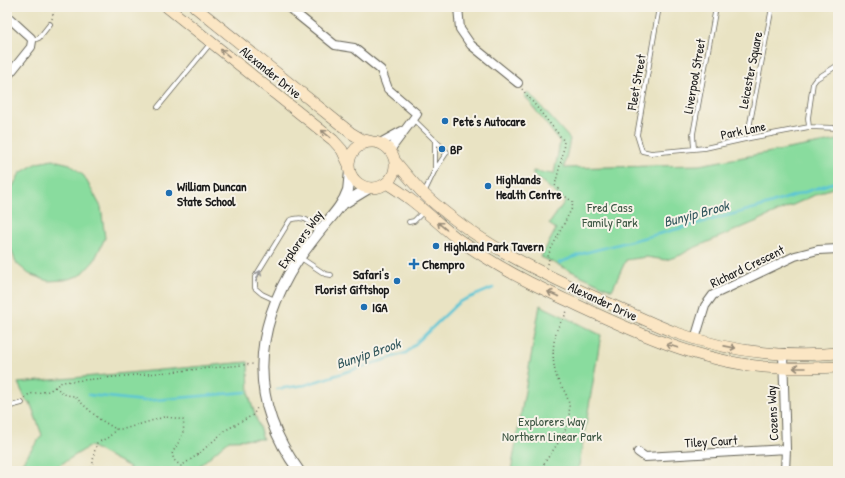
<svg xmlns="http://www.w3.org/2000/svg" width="845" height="478" viewBox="0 0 845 478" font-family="'Patrick Hand',sans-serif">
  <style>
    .green { fill: #89dc9e; stroke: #527c5d }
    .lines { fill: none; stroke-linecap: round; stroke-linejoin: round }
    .stream { stroke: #5ac5d5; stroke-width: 2.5 }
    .service-casing { stroke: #646256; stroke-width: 5.5 }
    .minor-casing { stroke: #646256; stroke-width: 10 }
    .tertiary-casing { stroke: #646256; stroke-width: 12 }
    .secondary-casing { stroke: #646256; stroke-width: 12 }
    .path { stroke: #646256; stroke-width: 1.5; stroke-dasharray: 1 3; stroke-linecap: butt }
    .service { stroke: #fff; stroke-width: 4 }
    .minor { stroke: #fff; stroke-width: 8 }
    .tertiary { stroke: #fff; stroke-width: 10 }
    .secondary { stroke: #fbe6c4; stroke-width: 11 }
    .oneway { stroke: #978b78 }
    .oneway2 { stroke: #999 }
    .poi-dot { fill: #1f6fb2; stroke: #f7f3e8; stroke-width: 1.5 }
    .labels { text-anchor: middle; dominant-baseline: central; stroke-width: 4; stroke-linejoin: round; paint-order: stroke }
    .street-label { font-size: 13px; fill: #1c1c1c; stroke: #f7f3e8 }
    .poi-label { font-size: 13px; font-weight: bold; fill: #1c1c1c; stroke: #f7f3e8; text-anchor: start }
    .park-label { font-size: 13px; fill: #3d5643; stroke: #f7f3e8 }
    .water-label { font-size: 14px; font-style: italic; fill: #32575d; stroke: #f7f3e8 }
  </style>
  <rect width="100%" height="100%" fill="#f7f3e8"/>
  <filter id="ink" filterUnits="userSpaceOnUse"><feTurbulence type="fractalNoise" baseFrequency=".025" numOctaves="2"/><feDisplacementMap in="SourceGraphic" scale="8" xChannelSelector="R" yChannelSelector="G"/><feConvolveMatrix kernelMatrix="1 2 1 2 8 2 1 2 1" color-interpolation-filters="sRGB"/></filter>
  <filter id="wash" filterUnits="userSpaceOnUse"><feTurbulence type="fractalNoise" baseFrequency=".012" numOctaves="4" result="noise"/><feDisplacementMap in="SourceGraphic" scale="16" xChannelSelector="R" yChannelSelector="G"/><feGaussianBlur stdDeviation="0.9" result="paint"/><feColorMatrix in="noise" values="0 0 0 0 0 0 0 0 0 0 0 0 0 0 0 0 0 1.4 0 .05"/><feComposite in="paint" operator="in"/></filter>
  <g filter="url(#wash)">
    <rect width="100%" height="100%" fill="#e9e3c3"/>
    <path class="green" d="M528,92L570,139L564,168L699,165L838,140V186L824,191L755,222L689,250L681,255L666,260L646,257L626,260L612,290L541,257L556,229L549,224L565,201L533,174V171L554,174L560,142L524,95Z
      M53,160L70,164L84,176L101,207L105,238L94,261L81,275L65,280L48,281L29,274L16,263L9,243L7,206L12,188L20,173L37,163Z
      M540,305L601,335L578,471H511Z
      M248,362L249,396L263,439L229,440L198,467L196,471H128L130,467L90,446L50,471H16L42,435L30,402H27L18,383Z"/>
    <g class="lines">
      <path class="stream" d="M559,263L584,253L670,231L763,206L838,181
        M277,389L305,385L406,353L459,302L493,288
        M89,395L144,401L246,392"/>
    </g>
  </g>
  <g filter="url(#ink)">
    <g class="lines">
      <g class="service-casing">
        <path id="service" d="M659,7L637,135L642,151L651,153L705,148L750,138L809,127L838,128
          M32,41L39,38L50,24
          M158,107L210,44
          M413,119L447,152L435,170
          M809,127L808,118L813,83L816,79L838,65
          M750,138V123L772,7
          M694,149L693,134L716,7
          M424,193L435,170V140
          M409,222L414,221L423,212
          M301,258L325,274L331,275
          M277,301L262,294L255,288V277L290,220C305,215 308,221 319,230
          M7,407L22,403"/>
      </g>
      <g class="minor-casing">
        <path id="minor" d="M288,7L335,45L354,48L381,70L388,89L417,114L390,150
          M458,7L460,29L471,45L518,83
          M7,16L31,38L32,41L31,47L7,77
          M380,143L402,131
          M695,339L705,306L713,295L795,256L818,250L838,249
          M783,354L786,449L785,471
          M638,452L645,457L786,449"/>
      </g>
      <g class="tertiary-casing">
        <path id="tertiary" d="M341,205L369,188
          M299,471C249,403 252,331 297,261C305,250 314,238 323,227C332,216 343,205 348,190C349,184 349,178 350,172"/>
      </g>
      <g class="secondary-casing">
        <path id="secondary" d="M167,7L333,140L342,150L349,165
          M195,7L351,133L361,139L373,142
          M349 165a23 23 0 1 1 46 0a23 23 0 1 1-46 0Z
          M395,161C404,172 413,183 423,193C474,241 536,271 599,299C624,310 648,322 674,332C726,351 783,358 838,353
          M386,183C412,198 432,218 455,237C465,244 475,251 485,257C514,276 545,290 577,305C637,333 698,361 765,367C790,369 814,368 838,367"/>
      </g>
      <path class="path" d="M52,19L55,7
        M522,89L564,141L563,153L555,185L562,194L573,202L572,208L548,255L549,261L548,264
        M55,387L66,395L74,396L99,419L116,429H124L164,417L175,418L183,420C186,434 178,442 172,454L174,460L181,466L196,456L226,430L253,415L257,408L259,407
        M25,398L29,394L49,391L62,382L253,364
        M92,471L94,453L97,443L109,437L116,429
        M540,471C548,454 564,440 568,421C571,409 569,398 563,389C561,384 557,380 556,375C552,361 552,341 558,327C561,321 565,317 567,311"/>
      <use href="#service" class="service"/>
      <use href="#minor" class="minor"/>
      <use href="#tertiary" class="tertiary"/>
      <use href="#secondary" class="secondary"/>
    </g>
    <defs><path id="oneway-shaft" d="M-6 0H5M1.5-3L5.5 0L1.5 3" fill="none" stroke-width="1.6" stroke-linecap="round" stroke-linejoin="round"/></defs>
    <g class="oneway">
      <use href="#oneway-shaft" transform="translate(225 53) rotate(-141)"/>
      <use href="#oneway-shaft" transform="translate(326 134) rotate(-141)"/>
      <use href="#oneway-shaft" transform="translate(442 226) rotate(-140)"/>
      <use href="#oneway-shaft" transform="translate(553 294) rotate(-156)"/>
      <use href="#oneway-shaft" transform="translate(672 346) rotate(-162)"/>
      <use href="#oneway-shaft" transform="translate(730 347) rotate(11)"/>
      <use href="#oneway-shaft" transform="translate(799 368) rotate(-180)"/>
    </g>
    <use class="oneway2" href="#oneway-shaft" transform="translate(258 276) rotate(-68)"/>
  </g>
  <g class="poi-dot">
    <circle cx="445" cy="121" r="4"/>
    <circle cx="442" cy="149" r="4"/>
    <circle cx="488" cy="186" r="4"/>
    <circle cx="169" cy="193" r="4"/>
    <circle cx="436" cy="246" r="4"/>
    <path d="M412 258h4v4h4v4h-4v4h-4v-4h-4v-4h4z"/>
    <circle cx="397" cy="281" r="4"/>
    <circle cx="364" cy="307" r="4"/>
  </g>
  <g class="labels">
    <g class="street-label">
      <text transform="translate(750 70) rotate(-79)">Leicester Square</text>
      <text transform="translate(271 72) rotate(39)">Alexander Drive</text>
      <text transform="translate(694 76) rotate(-80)">Liverpool Street</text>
      <text transform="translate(636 82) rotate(-80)">Fleet Street</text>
      <text transform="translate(743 130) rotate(-12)">Park Lane</text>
      <text transform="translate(300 239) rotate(-55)">Explorers Way</text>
      <text transform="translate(747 266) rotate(-26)">Richard Crescent</text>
      <text transform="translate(603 301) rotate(25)">Alexander Drive</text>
      <text transform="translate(772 413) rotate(-93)">Cozens Way</text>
      <text transform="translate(711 441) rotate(-3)">Tiley Court</text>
    </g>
    <g class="poi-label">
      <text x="453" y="121">Pete's Autocare</text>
      <text x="450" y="149">BP</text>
      <text x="496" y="179">Highlands<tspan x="496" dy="15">Health Centre</tspan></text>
      <text x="177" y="186">William Duncan<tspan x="177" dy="15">State School</tspan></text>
      <text x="444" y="246">Highland Park Tavern</text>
      <text x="422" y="264">Chempro</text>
      <text x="389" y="274" text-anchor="end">Safari's<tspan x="389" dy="15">Florist Giftshop</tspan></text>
      <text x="372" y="307">IGA</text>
    </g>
    <g class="park-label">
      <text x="610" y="207">Fred Cass<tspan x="610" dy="15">Family Park</tspan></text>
      <text x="552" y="421">Explorers Way<tspan x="552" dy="15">Northern Linear Park</tspan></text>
    </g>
    <g class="water-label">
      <text transform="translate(696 213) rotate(-15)">Bunyip Brook</text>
      <text transform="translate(368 353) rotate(-19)">Bunyip Brook</text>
    </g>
  </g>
  <rect width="845" height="478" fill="none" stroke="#f7f3e8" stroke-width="24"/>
</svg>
